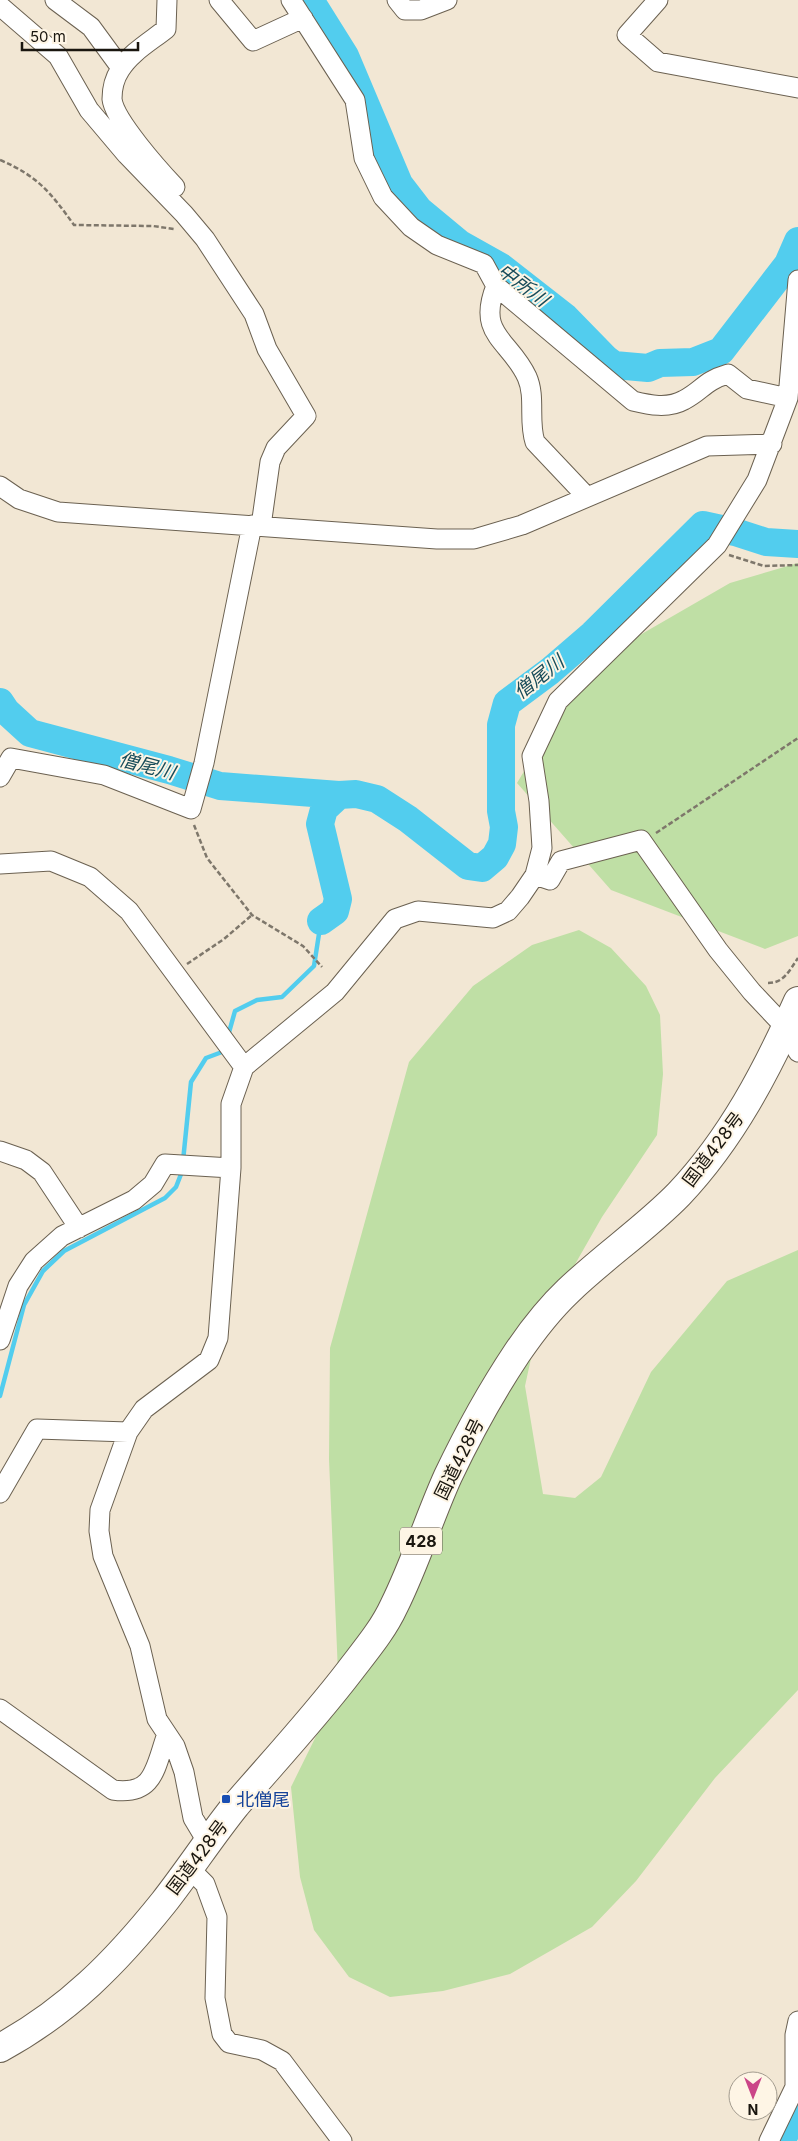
<svg xmlns="http://www.w3.org/2000/svg" width="798" height="2141" viewBox="0 0 798 2141" font-family="Inter,'Noto Sans JP',sans-serif">
  <style>
    .green { fill: #bfdfa5 }
    .lines { fill: none; stroke-linecap: round; stroke-linejoin: round }
    .stream { stroke: #52cdee; stroke-width: 4.5 }
    .river { stroke: #52cdee; stroke-width: 28 }
    .minor-casing { stroke: #6b6151; stroke-width: 21 }
    .highway-casing { stroke: #6b6151; stroke-width: 30 }
    .path { stroke: #7e776b; stroke-width: 2.5; stroke-dasharray: 5 2.5; stroke-linecap: butt }
    .minor { stroke: #fff; stroke-width: 19 }
    .highway { stroke: #fff; stroke-width: 28 }
    .transit-dot { fill: #1a4fb4; stroke: #fef5e5; stroke-width: 2 }
    .labels { text-anchor: middle; dominant-baseline: central; stroke-width: 4; stroke-linejoin: round; paint-order: stroke }
    .shield { fill: #fef5e5; stroke: #5e594f; stroke-width: 1 }
    .shield-label { font-size: 16px; font-weight: bold; fill: #1a160f }
    .street-label { font-size: 18px; fill: #1a160f; stroke: #fef5e5 }
    .transit-label { font-size: 18px; fill: #164399; stroke: #fef5e5; text-anchor: start }
    .water-label { font-size: 19px; font-style: italic; fill: #184c5a; stroke: #fef5e5 }
  </style>
  <rect width="100%" height="100%" fill="#f2e7d4"/>
  <path class="green" d="M798,563V936L765,949L611,890L517,783L588,665L730,583Z
    M579,930L611,948L646,986L660,1015L663,1074L657,1135L602,1217L537,1331L525,1386L543,1494L575,1498L601,1477L651,1372L727,1281L798,1250V1690L715,1778L636,1881L592,1927L510,1974L443,1991L390,1997L349,1977L314,1930L300,1877L291,1787L323,1722L338,1673L329,1459L330,1348L409,1062L473,986L532,945Z"/>
  <g class="lines">
    <path class="stream" d="M228,1036L235,1011L257,1000L282,997L314,966L321,921
      M183,1161L191,1082L206,1058L222,1052L224,1048
      M0,1396L24,1305L43,1271L64,1251L165,1198L176,1187L183,1169"/>
    <path class="river" d="M310,0L345,56L399,184L419,210L460,244L501,267L565,317L606,359L614,365L648,368L660,363L693,362L721,351L788,264L798,241
      M0,702L6,711L30,733L169,770L220,786L339,795
      M321,921L335,911L338,899L320,824L324,809L339,795L356,794L377,799L408,819L468,866L482,868L495,857L502,844L504,827L501,811V725L507,703L550,671L593,634L703,525L735,532L766,542L798,544
      M781,2141L798,2110"/>
    <g class="minor-casing">
      <path id="minor" d="M55,0L91,27L121,68
        M167,0L166,29C151,41 130,53 120,70C114,79 112,89 112,99C114,120 160,171 175,187
        M219,0L253,41L303,18
        M291,0L355,100L364,158L383,197L411,227L437,245L484,264L496,286L633,401C649,405 668,409 684,400C703,390 704,381 728,374L747,389L788,398
        M397,0L405,10H421L447,0
        M658,0L627,35L658,62L798,88
        M0,6L58,56L89,110L127,155L184,214L205,239L254,314L267,349L306,416L276,448L270,462L261,526
        M496,286C476,335 510,340 527,377C536,397 528,421 535,442L587,497
        M0,486L19,499L58,512L437,539H474L522,525L707,446L772,444
        M0,777L11,758L104,775L191,809L204,763L252,525
        M0,864L51,861L90,877L129,911L244,1067
        M535,875L550,880L561,861L641,840L718,950L752,992L786,1028L798,1052
        M0,1151L26,1160L42,1172L79,1228
        M0,1340L18,1286L34,1261L62,1236L134,1200L153,1184L165,1164L231,1168
        M0,1493L37,1429L128,1432
        M0,1709L113,1790C155,1796 155,1767 167,1734
        M208,1843L193,1818L184,1772L175,1746L157,1719L140,1646L103,1556L99,1531L100,1510L128,1432L144,1409L209,1360L218,1338L231,1168V1104L244,1067L335,992L395,919L418,911L493,918L508,911L520,897L535,875L542,848L539,801L532,756L558,701L717,545L757,480L788,398L798,280
        M189,1868L205,1884L217,1917L215,1998L222,2034L229,2043L262,2050L282,2061L342,2141
        M769,2141L795,2087V2035L798,2021"/>
    </g>
    <g class="highway-casing">
      <path id="highway" d="M0,2048C68,2011 116,1962 164,1902C189,1870 211,1836 236,1805C274,1761 313,1719 349,1672C365,1651 383,1630 394,1606C415,1564 429,1518 448,1476C468,1434 491,1392 517,1353C532,1331 549,1309 568,1291C603,1257 645,1229 679,1194C732,1138 767,1070 798,1001"/>
    </g>
    <path class="path" d="M0,160C38,176 51,193 74,225L153,226L174,229
      M729,555L764,566L798,565
      M194,825L207,858L252,915L303,946L322,967
      M656,833L798,738
      M187,964L224,939L252,915
      M768,983C784,983 789,971 798,958"/>
    <use href="#minor" class="minor"/>
    <use href="#highway" class="highway"/>
  </g>
  <rect class="transit-dot" x="221" y="1794" width="10" height="10" rx="2.5"/>
  <g class="labels">
    <rect class="shield" x="400" y="1527.5" width="42" height="27" rx="4"/>
    <g class="shield-label">
      <text x="421" y="1541">428</text>
    </g>
    <g class="street-label">
      <text transform="translate(713 1149) rotate(-53)">国道428号</text>
      <text transform="translate(459 1459) rotate(-64)">国道428号</text>
      <text transform="translate(197 1857) rotate(-53)">国道428号</text>
    </g>
    <g class="transit-label">
      <text x="236" y="1799">北僧尾</text>
    </g>
    <g class="water-label">
      <text transform="translate(523 285) rotate(37)">中所川</text>
      <text transform="translate(539 677) rotate(-38)">僧尾川</text>
      <text transform="translate(147 766) rotate(15)">僧尾川</text>
    </g>
  </g>
  <g transform="translate(753 2096) rotate(180)"><circle r="24" fill="#fef5e5" stroke="#a39c8f"/>
  <path d="M0-4L9 19L0 12L-9 19Z" fill="#cb4588"/>
  <text y="-8" font-size="14" font-weight="bold" text-anchor="middle" fill="#1a160f">N</text>
  </g>
  <path d="M22 42v8h116v-8" fill="none" stroke="#1a160f" stroke-width="2.5"/>
  <text x="30" y="42" font-size="15" fill="#1a160f" stroke="#fef5e5" stroke-width="4" paint-order="stroke">50 m</text>
</svg>
